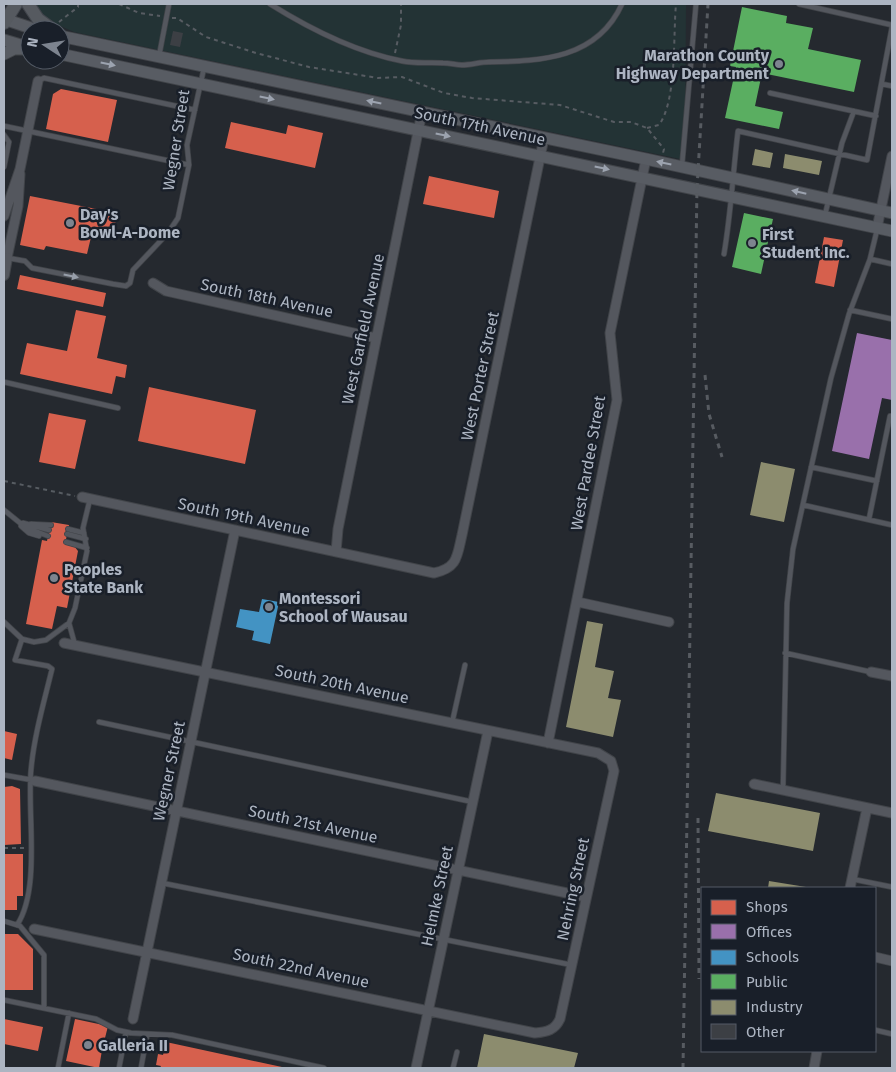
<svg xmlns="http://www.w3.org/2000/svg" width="896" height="1072" viewBox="0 0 896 1072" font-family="'Fira Sans',sans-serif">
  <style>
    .green { fill: #233335 }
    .shops { fill: #d6604d }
    .offices { fill: #9970ab }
    .schools { fill: #4393c3 }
    .public { fill: #5aae61 }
    .industry { fill: #8c8c6e }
    .building { fill: #3c3f44 }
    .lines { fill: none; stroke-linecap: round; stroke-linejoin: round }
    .service-casing { stroke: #414449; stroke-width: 6 }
    .minor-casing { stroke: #414449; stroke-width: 11 }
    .tertiary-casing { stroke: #414449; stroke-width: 12 }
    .secondary-casing { stroke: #414449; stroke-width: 13 }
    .primary-casing { stroke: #41454c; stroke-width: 14 }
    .path { stroke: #575c62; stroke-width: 2; stroke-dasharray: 4 4; stroke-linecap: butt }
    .service { stroke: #54575e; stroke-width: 4.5 }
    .minor { stroke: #54575e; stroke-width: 9 }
    .tertiary { stroke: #54575e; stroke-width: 10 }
    .secondary { stroke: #585c63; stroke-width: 11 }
    .primary { stroke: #565a60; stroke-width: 12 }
    .rail { stroke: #575b61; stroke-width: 3; stroke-dasharray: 5 5; stroke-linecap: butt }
    .oneway { fill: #9ca3af }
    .oneway2 { fill: #979ea9 }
    .poi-dot { fill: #7d848f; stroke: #191f29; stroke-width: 2 }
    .labels { text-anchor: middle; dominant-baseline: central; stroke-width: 5; stroke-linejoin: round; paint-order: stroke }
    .poi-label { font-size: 16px; font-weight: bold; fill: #adb5c2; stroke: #191f29; text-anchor: start }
    .street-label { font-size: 16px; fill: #adb5c2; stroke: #191f29 }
  </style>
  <rect width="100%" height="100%" fill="#25292f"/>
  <path class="green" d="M35,4H686L685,160L74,32L47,20Z"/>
  <path class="shops" d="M61,89L117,100L108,142L46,129L53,94Z
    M231,122L286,134L288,125L323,133L315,168L225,148Z
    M429,176L499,191L494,218L423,204Z
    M30,196L117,213L113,236L92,233L87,254L46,246L44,250L20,245Z
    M824,237L843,240L834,287L815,283Z
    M20,275L106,293L103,307L17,289Z
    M76,310L106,316L97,358L127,365L125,378L116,376L112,394L20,374L27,343L67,351Z
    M149,387L256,410L245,464L138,441Z
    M49,413L86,420L75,469L39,462Z
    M51,522L69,525L65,544L74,546L78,551L67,608L57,606L52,629L26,624L42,540L47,541Z
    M4,731L17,734L12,760L4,758Z
    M12,786L20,789L21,844L4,845V787Z
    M4,854H23V896H17V910H4Z
    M4,934H18L33,949V990H4Z
    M4,1019L43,1027L38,1051L4,1044Z
    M75,1019L108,1026L105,1038L108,1039L106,1051L102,1050L99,1068L66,1061Z
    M166,1042L282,1067V1068H160L161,1066L156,1065L158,1054L163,1055Z"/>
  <path class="offices" d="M857,333L892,340V400L882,398L869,459L832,451Z"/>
  <path class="schools" d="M262,599L279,602L270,644L252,640L254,631L236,627L240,609L259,612Z"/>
  <path class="public" d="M742,7L787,16L786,23L813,28L808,49L861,60L854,92L762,73L755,106L783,112L779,129L725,118L736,67L730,66Z
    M744,213L773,219L761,274L732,267Z"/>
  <path class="industry" d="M755,149L773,153L770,168L752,165Z
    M785,154L822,161L819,175L783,168Z
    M761,462L795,469L784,522L750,515Z
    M587,621L603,624L595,667L614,671L608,698L621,700L613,737L566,727Z
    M716,793L820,813L813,851L708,831Z
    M769,881L806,887V888H768Z
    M484,1034L578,1053L574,1068H477Z"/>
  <path class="building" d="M173,31L183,33L180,47L170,45Z"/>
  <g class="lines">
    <g class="service-casing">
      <path id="service" d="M270,4C310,29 355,52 402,61C415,64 430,62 443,63C450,63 456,65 462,65C471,65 480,62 489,62C542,61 597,59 622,4
        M799,4L892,25
        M159,56L169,4
        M38,81L44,78L195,110
        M882,84L892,86
        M770,93L876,116
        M4,126L189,165
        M4,135L9,142L4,167
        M682,165L696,4
        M825,215L842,143L854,111
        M724,254C731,213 733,172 738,131L867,160L892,27
        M8,258L25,261L32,268L113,284L126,286L130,283L133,270L168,233L178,218L189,165L187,145L204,68
        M870,259L892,264
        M850,310L892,319
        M4,382L118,408
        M811,467L877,481
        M803,505L892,525
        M4,510L25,527L48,536
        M869,519L890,416L892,417
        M23,523L49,530
        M31,524L51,525
        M21,526L29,533L39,536
        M68,529L84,533
        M67,534L86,539
        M66,542L87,548
        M4,622L22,639L34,642L46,640L69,623L75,608L87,551L83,528L90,499
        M69,623L75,645
        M785,653L871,672
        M99,722L473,802
        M452,723L465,665
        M4,775L32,780
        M783,790L787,603L793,549L831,378L849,314L870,259L877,230
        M852,879L892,887
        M162,883L572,965
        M4,921L20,926L44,955V1008
        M17,925C41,889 27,813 31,770C34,736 44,702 52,669L48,666L15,660L22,639
        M4,1000L96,1019L117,1030L131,1033L172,1035L324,1068
        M875,1030L892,1034
        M58,1068L69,1013
        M119,1068L126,1032
        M141,1068L147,1035
        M453,1068L457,1052"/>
    </g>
    <g class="minor-casing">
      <path id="minor" d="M4,216L20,169L38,81
        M877,228L892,156
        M7,258L18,206L20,174
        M153,283L166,291L376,338
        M82,497L434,573C458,568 457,556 462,535L544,138
        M336,552L338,529L422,112
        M578,602L669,622
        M871,672L892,676
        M548,743L617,400L610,333L646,159
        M35,781L586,897
        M754,784L892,813
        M850,888L867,808
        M34,929L535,1033C547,1032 555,1030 560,1019L614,771L611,761L598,753L64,643
        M875,957L892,961
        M133,1019L235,530
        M416,1068L488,731
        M814,1068L817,1051"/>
    </g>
    <g class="tertiary-casing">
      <path id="tertiary" d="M4,275L7,258"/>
    </g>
    <g class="secondary-casing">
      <path id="secondary" d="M4,19L37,30
        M60,36L646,159L892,213
        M4,40L24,46
        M4,54L14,49H30
        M60,54L892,231"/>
    </g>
    <g class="primary-casing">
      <path id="primary" d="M28,4L38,19L53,30
        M4,23L16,4
        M60,35L62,37"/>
    </g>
    <path class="path" d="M119,4L139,13L160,16
      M172,18H177L206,37L256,53L309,67L378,78L402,77L444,93L472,98L560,105L614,122H631L647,128L664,149L663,153
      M59,22L78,7V4
      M395,53L401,25V4
      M647,128L659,125C677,100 673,36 676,4
      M4,481L75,496
      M4,848H24"/>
    <use href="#service" class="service"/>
    <use href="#minor" class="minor"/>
    <use href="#tertiary" class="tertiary"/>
    <use href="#secondary" class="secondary"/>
    <use href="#primary" class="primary"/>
    <path class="rail" d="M705,375L709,414L722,457
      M698,818L699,979
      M683,1068L697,188L708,4"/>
  </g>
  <defs><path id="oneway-solid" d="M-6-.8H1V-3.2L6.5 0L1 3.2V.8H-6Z" transform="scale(1.25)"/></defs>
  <g class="oneway">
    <use href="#oneway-solid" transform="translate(108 64) rotate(12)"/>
    <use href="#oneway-solid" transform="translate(267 98) rotate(12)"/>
    <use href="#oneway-solid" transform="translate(374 102) rotate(-168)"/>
    <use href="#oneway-solid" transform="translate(443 135) rotate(12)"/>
    <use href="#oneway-solid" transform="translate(664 163) rotate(-168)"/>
    <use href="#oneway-solid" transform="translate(602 168) rotate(12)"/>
    <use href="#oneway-solid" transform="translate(799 192) rotate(-167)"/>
  </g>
  <use class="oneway2" href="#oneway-solid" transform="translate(71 276) rotate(12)"/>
  <g class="poi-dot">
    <circle cx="779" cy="64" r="5"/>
    <circle cx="70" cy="223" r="5"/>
    <circle cx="752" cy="243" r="5"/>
    <circle cx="54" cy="578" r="5"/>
    <circle cx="269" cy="607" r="5"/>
    <circle cx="88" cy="1045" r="5"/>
  </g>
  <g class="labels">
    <g class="poi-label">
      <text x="769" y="55" text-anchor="end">Marathon County<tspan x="769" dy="18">Highway Department</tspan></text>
      <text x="80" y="214">Day's<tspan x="80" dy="18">Bowl-A-Dome</tspan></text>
      <text x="762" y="234">First<tspan x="762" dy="18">Student Inc.</tspan></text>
      <text x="64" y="569">Peoples<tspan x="64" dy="18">State Bank</tspan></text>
      <text x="279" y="598">Montessori<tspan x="279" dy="18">School of Wausau</tspan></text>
      <text x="98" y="1045">Galleria II</text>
    </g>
    <g class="street-label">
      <text transform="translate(480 126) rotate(12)">South 17th Avenue</text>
      <text transform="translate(176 140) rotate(-81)">Wegner Street</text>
      <text transform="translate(267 298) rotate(12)">South 18th Avenue</text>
      <text transform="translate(363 329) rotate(-78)">West Garfield Avenue</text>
      <text transform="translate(480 376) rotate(-78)">West Porter Street</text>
      <text transform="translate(588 463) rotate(-80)">West Pardee Street</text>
      <text transform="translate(244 517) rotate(12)">South 19th Avenue</text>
      <text transform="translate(342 684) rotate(12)">South 20th Avenue</text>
      <text transform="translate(169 771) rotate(-78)">Wegner Street</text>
      <text transform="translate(313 824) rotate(12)">South 21st Avenue</text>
      <text transform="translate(573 889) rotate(-78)">Nehring Street</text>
      <text transform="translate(437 896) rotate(-78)">Helmke Street</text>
      <text transform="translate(301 968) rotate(12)">South 22nd Avenue</text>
    </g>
  </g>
  <rect width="896" height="1072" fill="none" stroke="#adb5c2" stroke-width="10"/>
  <rect x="701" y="887" width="175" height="165" fill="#191f29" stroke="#545b66"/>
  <rect x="711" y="900" width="25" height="15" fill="#d6604d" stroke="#545b66"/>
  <text x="746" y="912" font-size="15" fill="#adb5c2">Shops</text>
  <rect x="711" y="924" width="25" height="15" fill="#9970ab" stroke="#545b66"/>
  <text x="746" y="937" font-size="15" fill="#adb5c2">Offices</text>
  <rect x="711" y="950" width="25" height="15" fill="#4393c3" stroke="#545b66"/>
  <text x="746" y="962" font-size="15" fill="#adb5c2">Schools</text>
  <rect x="711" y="974" width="25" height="15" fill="#5aae61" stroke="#545b66"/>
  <text x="746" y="987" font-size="15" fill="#adb5c2">Public</text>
  <rect x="711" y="1000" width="25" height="15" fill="#8c8c6e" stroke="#545b66"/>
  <text x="746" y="1012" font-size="15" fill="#adb5c2">Industry</text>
  <rect x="711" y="1024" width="25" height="15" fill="#3c3f44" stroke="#545b66"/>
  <text x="746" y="1037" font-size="15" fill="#adb5c2">Other</text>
  <g transform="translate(45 45) rotate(282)"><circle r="24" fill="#191f29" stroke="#545b66"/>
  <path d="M0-4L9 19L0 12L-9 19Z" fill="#7d848f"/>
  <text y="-8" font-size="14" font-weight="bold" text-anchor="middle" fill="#adb5c2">N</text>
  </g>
</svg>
